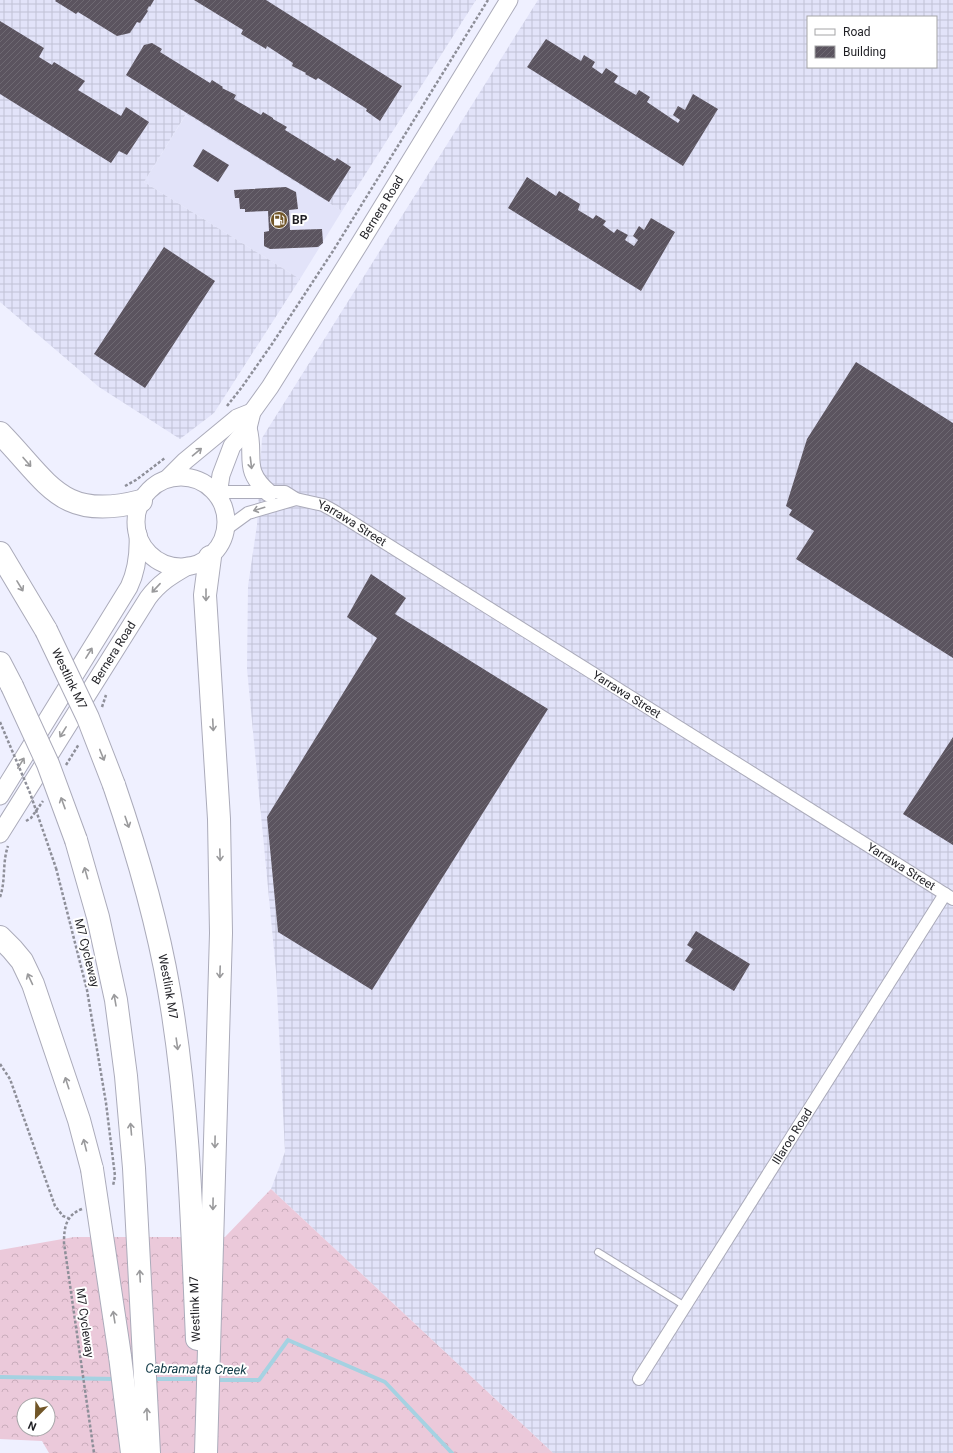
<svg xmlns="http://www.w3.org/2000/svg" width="953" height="1453" viewBox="0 0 953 1453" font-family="Roboto,sans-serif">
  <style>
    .built { fill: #e2e3f9 }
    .industrial { fill: url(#industrial-grid); fill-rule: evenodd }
    .forest { fill: url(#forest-crowns); fill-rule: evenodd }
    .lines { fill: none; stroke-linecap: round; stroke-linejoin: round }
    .stream { stroke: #a5d2e2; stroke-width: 4 }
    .building { fill: url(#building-hatch) }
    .service-casing { stroke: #ababba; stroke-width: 8 }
    .minor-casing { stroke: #ababba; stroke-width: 14 }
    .secondary-casing { stroke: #ababba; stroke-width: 19 }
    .motorway-casing { stroke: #ababba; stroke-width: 24 }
    .path { stroke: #8e8f99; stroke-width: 2.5; stroke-dasharray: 3 2; stroke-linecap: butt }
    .service { stroke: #fff; stroke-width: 6 }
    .minor { stroke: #fff; stroke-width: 12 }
    .secondary { stroke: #fff; stroke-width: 17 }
    .motorway { stroke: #fff; stroke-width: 22 }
    .motorway-bridge-casing { stroke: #ababba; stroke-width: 24; stroke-linecap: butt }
    .path-bridge { stroke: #8e8f99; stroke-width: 2.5; stroke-dasharray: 3 2; stroke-linecap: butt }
    .motorway-bridge { stroke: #fff; stroke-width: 22 }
    .oneway { stroke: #9a9a9c }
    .labels { text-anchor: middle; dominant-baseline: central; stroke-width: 4; stroke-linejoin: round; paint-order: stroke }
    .street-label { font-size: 12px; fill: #1f1f24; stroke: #fff }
    .poi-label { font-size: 12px; font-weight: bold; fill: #1f1f24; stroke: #fff; text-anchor: start }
    .water-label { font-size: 13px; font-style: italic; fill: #0e3643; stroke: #fff }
  </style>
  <defs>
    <pattern id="industrial-grid" width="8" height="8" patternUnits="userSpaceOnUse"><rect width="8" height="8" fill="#e2e3f9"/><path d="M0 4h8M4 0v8" fill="none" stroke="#c1c2d5"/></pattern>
    <pattern id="forest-crowns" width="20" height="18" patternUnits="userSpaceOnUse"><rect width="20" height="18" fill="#ebc9da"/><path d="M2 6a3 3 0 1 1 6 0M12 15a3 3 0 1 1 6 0" fill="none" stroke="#c9acbb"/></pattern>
    <pattern id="building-hatch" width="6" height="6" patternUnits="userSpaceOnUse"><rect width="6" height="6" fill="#5b545f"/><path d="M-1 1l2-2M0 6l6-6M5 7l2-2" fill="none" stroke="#6e6972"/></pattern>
  </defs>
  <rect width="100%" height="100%" fill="#eff0ff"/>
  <path class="built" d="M187,113L342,211L300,279L144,182Z"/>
  <path class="industrial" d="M0,0H476L342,211L186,114L144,182L300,279L214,413L180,439L99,387L0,302Z
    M538,0H953V1453H553L271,1189L285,1152L276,971L247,669L248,586L257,525L262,438ZM808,17H936V67H808Z"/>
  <path class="forest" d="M271,1189L553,1453H49L42,1441L0,1439V1250L74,1237H225ZM24,1405H48V1429H24Z"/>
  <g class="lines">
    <path class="stream" d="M0,1377L116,1379
      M152,1379H202
      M214,1380H259L288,1340L385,1382L452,1453"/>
  </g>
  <path class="building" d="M56,0H154L150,7L149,6L147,10L148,11L140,23L137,22L130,33L117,36L78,12L76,14L55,1Z
    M194,0H266L402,86L380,121L366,111L367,109L318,78L316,80L305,74L306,73L292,66L293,63L267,46L266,49L241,34L243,30Z
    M0,21L44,48L39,57L52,65L54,62L85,81L78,90L121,116L126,107L149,122L127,155L119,151L111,163L0,94Z
    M546,39L581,61L584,55L595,62L592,67L602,74L606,68L618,76L614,82L636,95L639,90L650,97L647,102L678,123L680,120L673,115L678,106L685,110L693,94L718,109L683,166L527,67Z
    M152,43L162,49L160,52L210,83L212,80L223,87L222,88L236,95L234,99L261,115L263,112L273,118V119L287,127L285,130L335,161L337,158L351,167L329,202L126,75L144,45Z
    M203,149L229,165L218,182L193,166Z
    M527,177L556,196L559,191L580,204L578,210L593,219L596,215L606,221L603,225L614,233L617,229L628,235L625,240L634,246L638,240L633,236L639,226L644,230L651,218L675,232L641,291L508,208Z
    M286,187L296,192L298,209L289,210L290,230L322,229L323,243L318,247L270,249L264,246V232L269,231L268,211L245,212V209H240L239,198H235L234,190Z
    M164,247L215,281L145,388L94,354Z
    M856,362L953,423V658L796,559L814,531L789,515L792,510L786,506L807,439Z
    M371,574L406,598L395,614L548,709L372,990L278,932L267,817L377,638L347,617Z
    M953,737V845L903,814Z
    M696,931L750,964L734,991L685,961L693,949L687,945Z"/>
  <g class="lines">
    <g class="service-casing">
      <path id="service" d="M598,1252L685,1306"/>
    </g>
    <g class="minor-casing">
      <g id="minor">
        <path id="s1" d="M219,497L228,492H285L296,499L323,505L334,511L953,899"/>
        <path d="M226,529L248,513L296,499"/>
        <path id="s2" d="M639,1379L945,894"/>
      </g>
    </g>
    <g class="secondary-casing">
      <g id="secondary">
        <path d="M248,428C256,457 241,469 269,493"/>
        <circle cx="181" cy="522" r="45"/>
        <path d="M168,478L185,461L237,418L252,412"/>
        <path id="s3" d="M218,495L221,475L232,446L248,428L252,412L270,387L360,243L509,0"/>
        <path d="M0,796L129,587C137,570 139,554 138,534"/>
        <path id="s4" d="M0,834L148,598C159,583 172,575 188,566"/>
      </g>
    </g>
    <g class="motorway-casing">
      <g id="motorway">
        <path d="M0,433C49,483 61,522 141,501"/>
        <path d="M0,553L46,630"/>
        <path d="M0,663L12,686"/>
        <path id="s5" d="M114,785C137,852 157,920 169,990C189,1105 192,1223 197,1339"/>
        <path d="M76,840L98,917L116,1000L126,1076L134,1168L149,1453"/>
        <path d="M0,937L12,949L22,961L33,984L79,1120L92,1169"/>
        <path d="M120,1356L132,1453"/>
        <path d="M206,1453L221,933L219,819L205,595L210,557"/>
      </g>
    </g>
    <path class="path" d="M227,406L242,387L272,344L333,251L488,0
      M125,486L136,480L165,458
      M102,707L106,695
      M66,765L79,744
      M26,821L31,818L43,801
      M56,868L87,990L106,1103L115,1176L113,1186
      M0,897C6,880 2,863 8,846
      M0,1064L10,1079L55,1206L63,1216L68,1218
      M82,1209C66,1215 64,1227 64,1243L94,1453"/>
    <use href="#service" class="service"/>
    <use href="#minor" class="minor"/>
    <use href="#secondary" class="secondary"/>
    <use href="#motorway" class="motorway"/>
    <g class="motorway-bridge-casing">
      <g id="motorway-bridge">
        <path id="s6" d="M46,630L88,718L114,785"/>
        <path d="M12,686L48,764L76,840"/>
        <path d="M92,1169L120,1356"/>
      </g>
    </g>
    <path class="path-bridge" d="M0,722L30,793L56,868"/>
    <use href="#motorway-bridge" class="motorway-bridge"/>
  </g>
  <defs><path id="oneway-shaft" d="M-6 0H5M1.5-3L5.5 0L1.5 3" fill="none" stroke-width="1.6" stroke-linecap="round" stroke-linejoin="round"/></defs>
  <g class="oneway">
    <use href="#oneway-shaft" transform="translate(197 452) rotate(-40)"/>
    <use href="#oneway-shaft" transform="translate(27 462) rotate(49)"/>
    <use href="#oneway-shaft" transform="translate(251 463) rotate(83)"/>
    <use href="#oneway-shaft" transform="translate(259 509) rotate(163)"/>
    <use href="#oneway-shaft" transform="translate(20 586) rotate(59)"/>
    <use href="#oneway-shaft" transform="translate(156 588) rotate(133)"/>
    <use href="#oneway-shaft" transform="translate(206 595) rotate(90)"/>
    <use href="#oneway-shaft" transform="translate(89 653) rotate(-58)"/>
    <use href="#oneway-shaft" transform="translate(213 725) rotate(87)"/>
    <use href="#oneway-shaft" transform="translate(63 732) rotate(122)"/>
    <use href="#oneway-shaft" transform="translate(102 755) rotate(68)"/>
    <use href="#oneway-shaft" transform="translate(21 763) rotate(-58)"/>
    <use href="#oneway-shaft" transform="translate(63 803) rotate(-110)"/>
    <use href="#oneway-shaft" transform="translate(127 822) rotate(71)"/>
    <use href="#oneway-shaft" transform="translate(220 855) rotate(88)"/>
    <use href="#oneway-shaft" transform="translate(86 873) rotate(-106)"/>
    <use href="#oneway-shaft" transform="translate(220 972) rotate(92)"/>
    <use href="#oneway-shaft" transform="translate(30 979) rotate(-115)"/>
    <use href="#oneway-shaft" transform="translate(115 1000) rotate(-100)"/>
    <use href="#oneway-shaft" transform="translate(177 1044) rotate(82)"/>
    <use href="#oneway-shaft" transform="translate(67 1083) rotate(-108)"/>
    <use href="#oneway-shaft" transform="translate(131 1129) rotate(-95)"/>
    <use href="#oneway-shaft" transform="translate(215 1142) rotate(91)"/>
    <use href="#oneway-shaft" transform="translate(85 1145) rotate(-104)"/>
    <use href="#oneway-shaft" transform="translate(213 1204) rotate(91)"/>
    <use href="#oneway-shaft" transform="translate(140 1276) rotate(-93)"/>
    <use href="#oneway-shaft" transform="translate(114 1317) rotate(-99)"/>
    <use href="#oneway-shaft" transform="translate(147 1414) rotate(-92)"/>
  </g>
  <defs>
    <g id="fuel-disc" transform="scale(0.9)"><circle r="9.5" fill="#715628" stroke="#fff"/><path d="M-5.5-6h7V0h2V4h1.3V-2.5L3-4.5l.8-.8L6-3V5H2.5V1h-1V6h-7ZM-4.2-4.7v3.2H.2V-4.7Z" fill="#fff"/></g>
  </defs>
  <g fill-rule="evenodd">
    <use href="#fuel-disc" x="279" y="220"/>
  </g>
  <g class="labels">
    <g class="street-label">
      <text stroke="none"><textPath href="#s3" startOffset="334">Bernera Road</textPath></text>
      <text stroke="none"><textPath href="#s1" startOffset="142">Yarrawa Street</textPath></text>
      <text stroke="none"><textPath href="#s4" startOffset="214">Bernera Road</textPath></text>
      <text stroke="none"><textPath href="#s6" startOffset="54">Westlink M7</textPath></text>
      <text stroke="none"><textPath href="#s1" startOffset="466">Yarrawa Street</textPath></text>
      <text stroke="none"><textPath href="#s1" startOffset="790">Yarrawa Street</textPath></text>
      <text transform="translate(87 953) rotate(76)">M7 Cycleway</text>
      <text stroke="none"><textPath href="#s5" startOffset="209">Westlink M7</textPath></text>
      <text stroke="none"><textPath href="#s2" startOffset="287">Illaroo Road</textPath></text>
      <text transform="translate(195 1309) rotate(-92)">Westlink M7</text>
      <text transform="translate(85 1323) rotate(82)">M7 Cycleway</text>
    </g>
    <g class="poi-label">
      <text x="292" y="220">BP</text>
    </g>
    <g class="water-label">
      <text transform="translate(196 1369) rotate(1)">Cabramatta Creek</text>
    </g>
  </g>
  <rect x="807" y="16" width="130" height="52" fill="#ffffff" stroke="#a5a5a7"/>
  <rect x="815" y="29" width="20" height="6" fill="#ffffff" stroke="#a5a5a7"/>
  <text x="843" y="36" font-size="12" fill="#1f1f24">Road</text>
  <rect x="815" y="46" width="20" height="12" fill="url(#building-hatch)" stroke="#a5a5a7"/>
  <text x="843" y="56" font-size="12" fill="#1f1f24">Building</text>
  <g transform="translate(36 1417) rotate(203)"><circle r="19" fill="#ffffff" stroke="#a5a5a7"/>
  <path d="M0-3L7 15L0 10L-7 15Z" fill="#715628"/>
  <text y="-6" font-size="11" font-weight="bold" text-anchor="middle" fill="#1f1f24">N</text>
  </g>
</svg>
